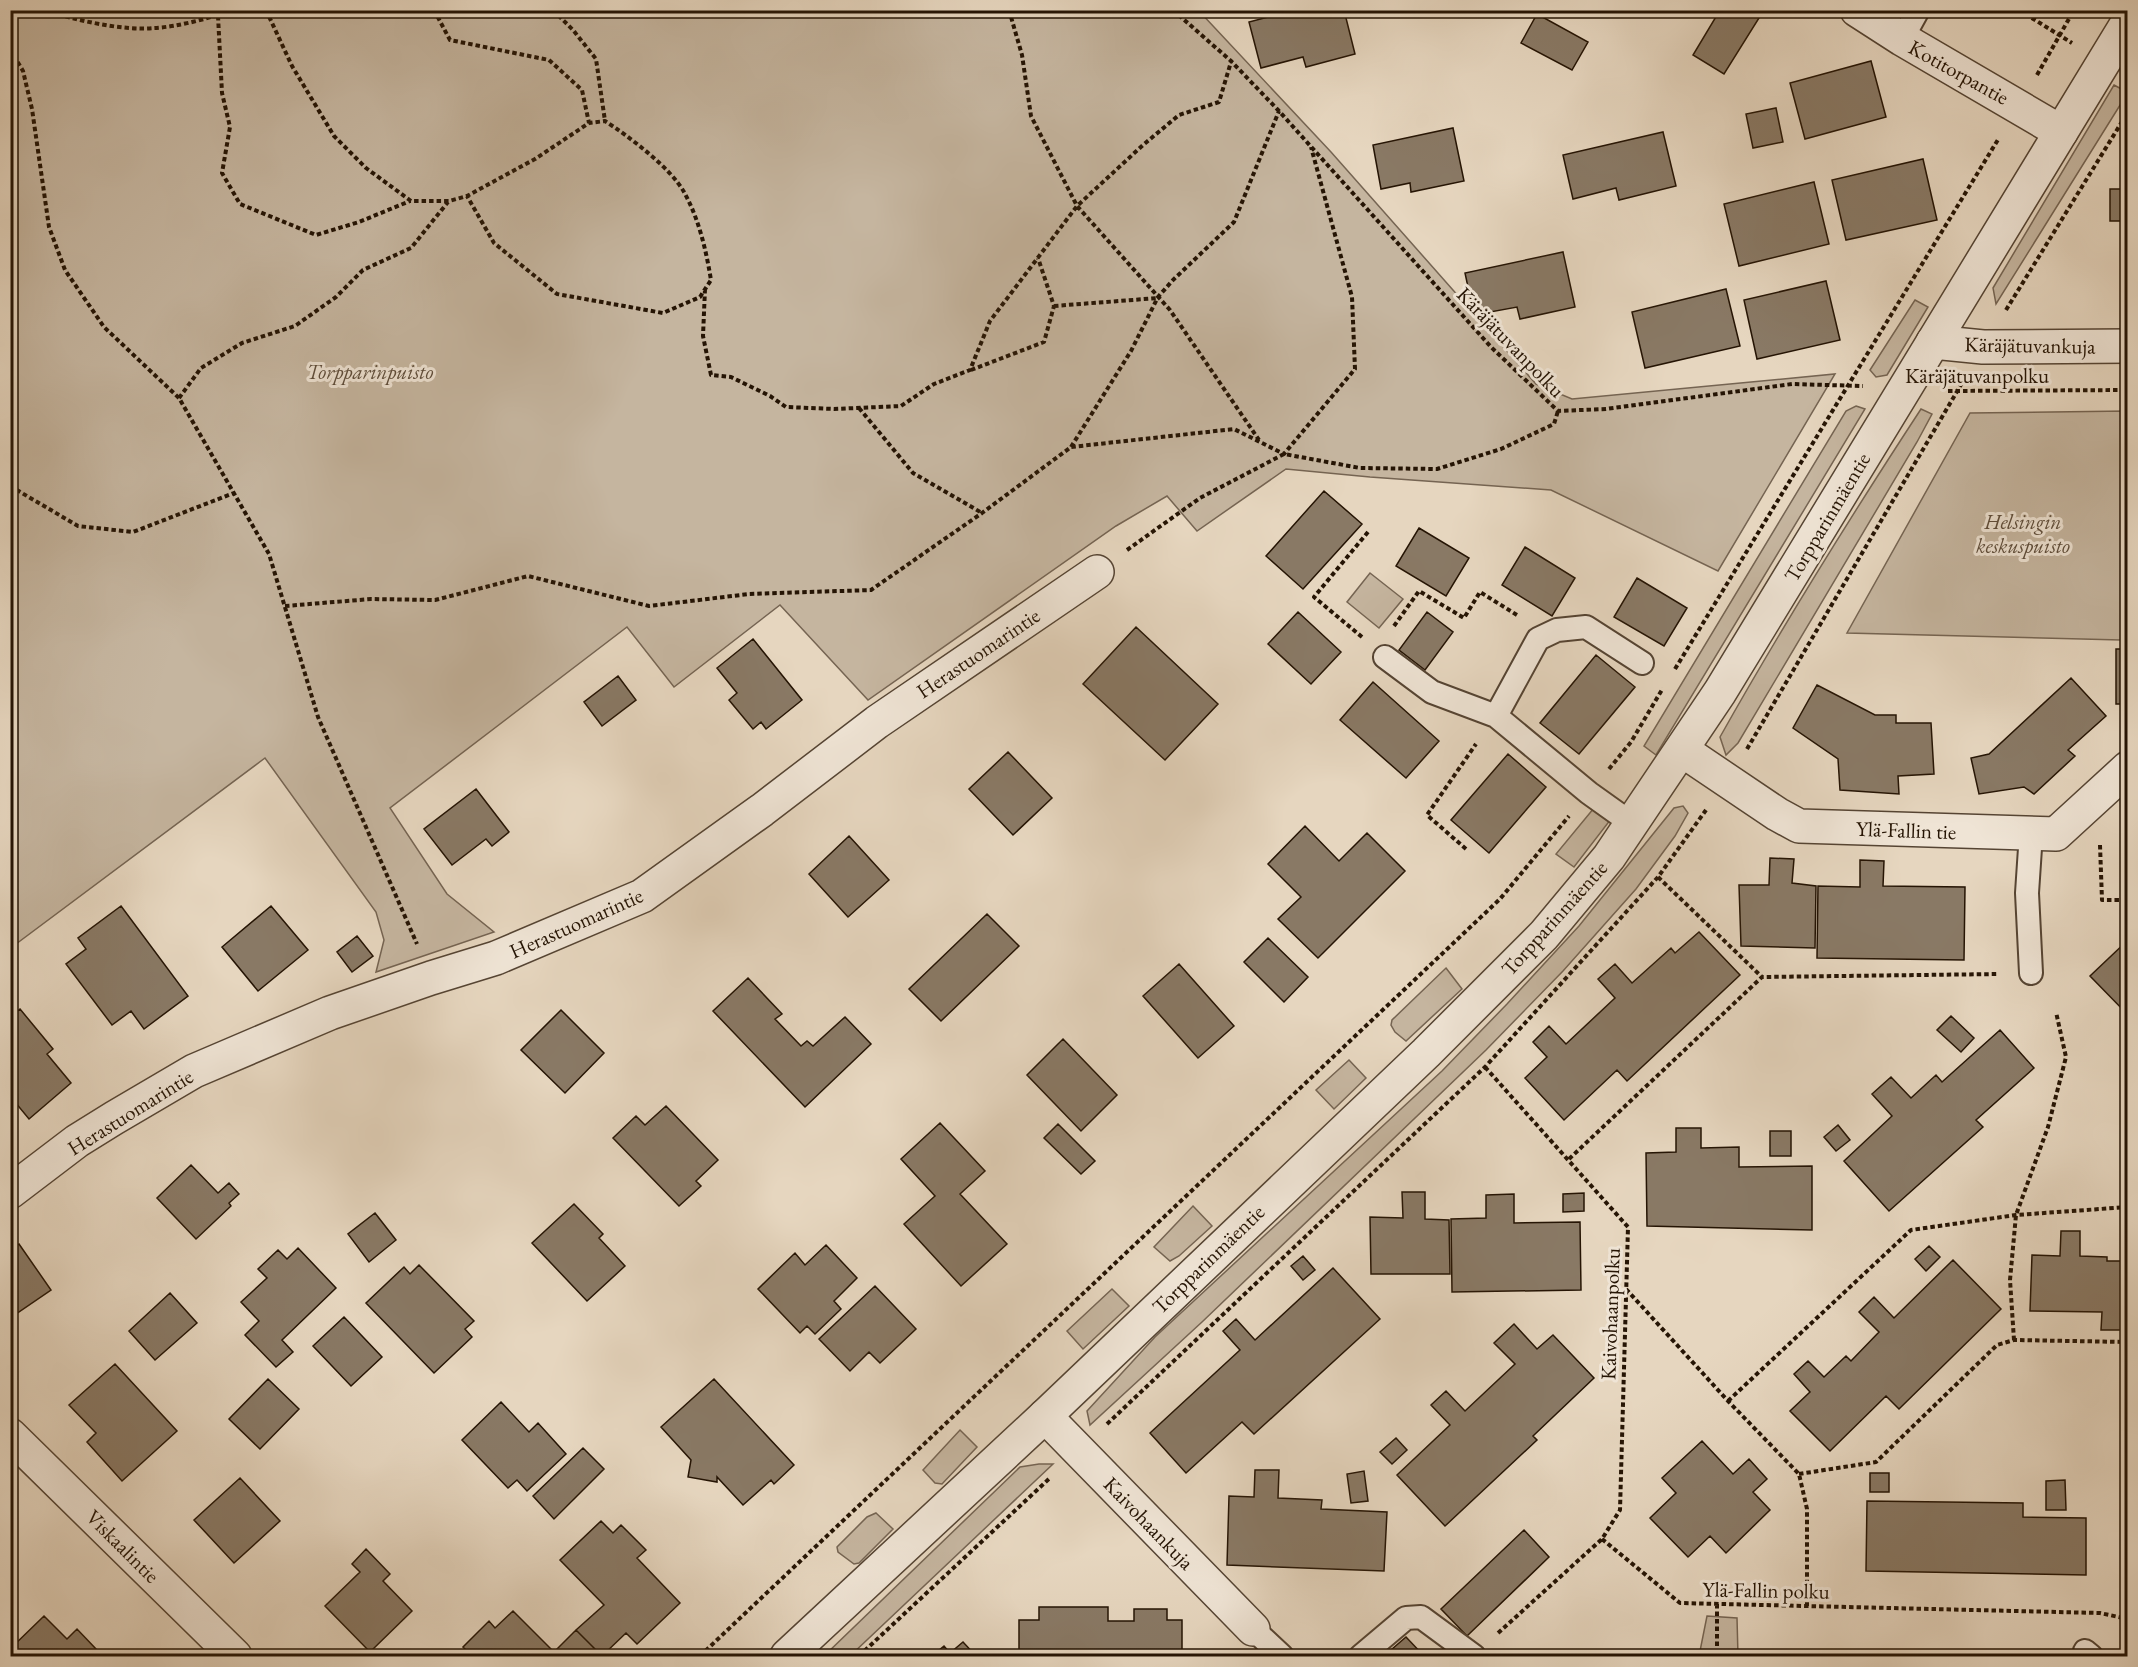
<svg xmlns="http://www.w3.org/2000/svg" width="2138" height="1667" viewBox="0 0 2138 1667" font-family="'EB Garamond',serif">
  <style>
    .green { fill: #c5b59f; stroke: #756452; stroke-width: 1.5 }
    .building { fill: #897965; stroke: #251404; stroke-width: 1.5 }
    .lines { fill: none; stroke-linecap: round; stroke-linejoin: round }
    .service-casing { stroke: #543; stroke-width: 26 }
    .minor-casing { stroke: #543; stroke-width: 36 }
    .tertiary-casing { stroke: #543; stroke-width: 36 }
    .path { stroke: #251404; stroke-width: 4; stroke-dasharray: 4.5 3; stroke-linecap: butt }
    .service { stroke: #efe4d5; stroke-width: 22 }
    .minor { stroke: #efe4d5; stroke-width: 33 }
    .tertiary { stroke: #efe4d5; stroke-width: 33 }
    .labels { text-anchor: middle; dominant-baseline: central; stroke-width: 6; stroke-linejoin: round; paint-order: stroke }
    .street-label { font-size: 21px; fill: #251404; stroke: #efe4d5 }
    .park-label { font-size: 21px; font-style: italic; fill: #5d4c3a; stroke: #efe4d5 }
  </style>
  <rect width="100%" height="100%" fill="#e6d6bf"/>
  <filter id="stains"><feTurbulence type="fractalNoise" baseFrequency=".00333" numOctaves="4"/><feColorMatrix values="0 0 0 0 .2 0 0 0 0 .09 0 0 0 0 .02 0 0 0 .5 -.17"/></filter>
  <radialGradient id="worn" r=".72"><stop offset=".6" stop-color="#630" stop-opacity="0"/><stop offset="1" stop-color="#630" stop-opacity=".3"/></radialGradient>
  <path class="green" d="M11,11H1199L1331,152L1536,384L1572,399L1835,374L1718,571L1551,490L1370,477L1286,469L1197,531L1167,496L1116,526L868,700L780,605L674,687L627,627L390,808L447,894L494,932L376,972L384,940L376,912L265,758L16,944L11,937Z
    M2114,85L2127,92V94L1996,304L1993,288Z
    M1915,300L1928,307L1887,375L1876,377L1870,370Z
    M1856,406L1865,409L1656,755L1644,746L1846,411Z
    M1921,409L1932,414L1917,442L1738,743L1726,755L1720,737C1783,625 1851,516 1921,409Z
    M2127,411L2128,586L2123,587L2121,640L1847,633L1970,413Z
    M1370,573L1403,599L1379,628L1347,602Z
    M1683,806L1688,813L1675,836L1636,889L1563,971L1486,1050L1202,1322L1090,1425L1087,1411L1155,1337L1442,1071L1507,1004L1579,926L1674,808Z
    M1594,808L1611,819L1574,867L1556,854Z
    M1446,968L1462,989L1406,1041L1395,1032L1391,1025L1392,1020Z
    M1349,1060L1366,1078L1334,1109L1316,1090Z
    M1193,1206L1212,1226L1179,1256L1170,1261L1154,1247Z
    M1112,1289L1129,1306L1083,1349L1067,1331Z
    M960,1430L977,1447L942,1484L935,1483L923,1470Z
    M1039,1464H1053L850,1656H824L1020,1467Z
    M876,1513L893,1529L859,1563L854,1564L838,1552L837,1547L867,1517Z
    M1707,1616L1737,1618L1738,1656H1699Z"/>
  <path class="building" d="M1295,10H1344L1355,54L1306,67L1303,57L1261,68L1249,22Z
    M1720,10H1764L1724,74L1693,55Z
    M1537,14L1588,42L1572,70L1521,43Z
    M1871,61L1886,117L1805,139L1790,83Z
    M1776,108L1783,142L1753,148L1746,114Z
    M1453,128L1464,181L1411,192L1410,183L1381,189L1373,145Z
    M1663,132L1676,186L1619,200L1616,188L1573,199L1563,155Z
    M1923,159L1937,220L1846,240L1832,180Z
    M1814,182L1829,244L1739,266L1724,204Z
    M2110,189H2128V221H2110Z
    M1563,252L1575,307L1520,319L1517,307L1474,315L1465,273Z
    M1826,281L1840,340L1757,359L1744,300Z
    M1726,289L1740,346L1645,368L1632,312Z
    M1324,491L1362,524L1303,589L1266,556Z
    M1419,528L1469,558L1446,596L1396,566Z
    M1525,547L1575,578L1552,616L1502,585Z
    M1637,578L1687,608L1664,646L1614,617Z
    M1298,612L1341,652L1311,684L1268,644Z
    M1427,612L1453,632L1425,670L1399,650Z
    M1136,627L1218,704L1165,760L1083,684Z
    M753,639L802,700L766,729L761,722L753,729L729,700L737,693L717,668Z
    M2116,649H2128V704H2116Z
    M1596,655L1635,687L1579,754L1540,723Z
    M618,676L636,700L602,726L584,702Z
    M2071,678L2106,716L2068,750L2075,756L2034,794L2024,787L1979,794L1971,758L1989,754Z
    M1373,682L1439,741L1406,778L1340,720Z
    M1817,685L1875,715H1896V723H1931L1934,774L1898,776L1899,794L1840,790L1838,759L1793,728Z
    M1008,752L1052,798L1013,835L969,789Z
    M1508,754L1546,787L1489,853L1451,820Z
    M476,789L509,832L492,846L486,839L452,865L424,829Z
    M1305,826L1339,861L1367,833L1405,871L1318,958L1278,919L1301,897L1268,864Z
    M849,836L889,880L848,917L809,874Z
    M1770,858L1794,859L1792,883L1816,886L1815,948L1741,946L1739,885H1769Z
    M1860,860L1884,861L1883,886L1965,887L1964,960L1817,958L1818,886L1860,887Z
    M121,906L188,996L144,1029L131,1011L112,1025L66,964L86,949L78,938Z
    M271,906L308,950L258,991L222,947Z
    M987,914L1019,946L941,1021L909,989Z
    M1699,932L1740,975L1627,1081L1617,1070L1564,1120L1525,1078L1547,1057L1533,1042L1549,1026L1566,1044L1615,998L1598,979L1615,964L1632,983L1671,948L1675,953Z
    M357,936L373,956L352,972L337,952Z
    M1268,938L1308,977L1284,1002L1244,962Z
    M2128,940V1015L2090,976Z
    M1179,964L1234,1026L1198,1058L1143,996Z
    M748,978L782,1014L775,1019L801,1046L807,1041L813,1046L845,1017L871,1044L805,1107L713,1011Z
    M20,1009L53,1049L47,1054L71,1083L29,1119L10,1096V1017Z
    M561,1010L604,1053L565,1093L521,1050Z
    M1951,1016L1974,1038L1961,1052L1937,1030Z
    M2000,1030L2034,1068L1976,1120L1983,1127L1889,1211L1844,1161L1892,1116L1872,1094L1891,1077L1911,1098L1936,1075L1942,1082Z
    M1063,1039L1117,1095L1081,1131L1027,1075Z
    M666,1106L718,1160L696,1181L701,1186L679,1206L613,1138L636,1116L645,1125Z
    M940,1123L985,1171L960,1194L1007,1244L961,1286L904,1224L935,1196L901,1159Z
    M1058,1124L1095,1161L1081,1174L1044,1138Z
    M1838,1125L1850,1140L1836,1151L1824,1137Z
    M1676,1128H1701V1148L1739,1147V1167L1812,1166V1230L1647,1226L1646,1153L1676,1152Z
    M1770,1131H1791V1156H1770Z
    M191,1165L218,1193L229,1183L239,1194L229,1203L231,1206L196,1239L157,1198Z
    M1402,1192H1425V1219L1449,1220L1450,1274H1371L1370,1217L1403,1218Z
    M1584,1193V1211L1563,1212V1194Z
    M1514,1194V1223L1580,1222L1581,1290L1452,1292L1451,1219L1486,1218V1195Z
    M574,1204L603,1234L599,1238L625,1266L587,1301L532,1243Z
    M375,1213L396,1240L369,1262L348,1234Z
    M2061,1231H2080V1256L2107,1257V1261H2128V1330H2101L2102,1312L2030,1311L2032,1255L2060,1256Z
    M19,1244L51,1290L10,1318V1250Z
    M826,1245L857,1278L834,1301L841,1309L815,1334L807,1326L800,1333L758,1289L795,1253L805,1265Z
    M1929,1246L1940,1257L1926,1271L1915,1259Z
    M298,1248L336,1288L282,1340L293,1352L276,1367L245,1335L259,1321L241,1302L267,1278L258,1269L278,1250L287,1259Z
    M1303,1256L1315,1270L1303,1280L1291,1266Z
    M1953,1260L2001,1309L1899,1409L1886,1396L1830,1451L1790,1411L1810,1392L1794,1374L1808,1361L1824,1377L1846,1356L1851,1361L1879,1332L1859,1312L1874,1297L1894,1318Z
    M419,1265L474,1321L465,1329L472,1337L434,1373L366,1303L404,1267L410,1274Z
    M1333,1268L1380,1319L1254,1434L1242,1422L1186,1473L1150,1433L1240,1350L1223,1331L1236,1319L1255,1340Z
    M875,1286L916,1329L880,1363L869,1352L850,1371L819,1339Z
    M170,1293L197,1323L155,1360L129,1331Z
    M344,1317L382,1357L351,1386L313,1346Z
    M1514,1324L1537,1349L1553,1335L1594,1378L1533,1436L1537,1440L1445,1526L1397,1475L1450,1425L1431,1405L1446,1391L1465,1411L1515,1364L1494,1343Z
    M115,1364L177,1431L122,1481L87,1442L96,1433L69,1405Z
    M268,1379L299,1409L260,1449L229,1419Z
    M714,1379L794,1465L774,1484L771,1480L743,1505L717,1477V1482L688,1477L691,1460L661,1427Z
    M501,1402L529,1432L538,1423L566,1454L527,1491L517,1480L508,1488L462,1440Z
    M1396,1438L1407,1450L1392,1464L1380,1452Z
    M1702,1441L1733,1474L1749,1459L1767,1479L1753,1492L1770,1510L1726,1553L1710,1536L1688,1557L1650,1518L1676,1493L1662,1478Z
    M583,1448L604,1469L554,1519L533,1496Z
    M1255,1470H1279L1278,1498L1322,1500L1321,1509L1387,1512L1384,1571L1227,1565L1229,1496L1254,1497Z
    M1364,1471L1368,1501L1351,1503L1347,1474Z
    M1870,1473H1889V1492H1870Z
    M240,1478L280,1521L234,1563L194,1520Z
    M2065,1480L2066,1510H2046V1481Z
    M1867,1501L2023,1503V1517L2086,1518V1575L1866,1571Z
    M601,1521L613,1533L621,1525L646,1550L637,1558L680,1603L637,1644L626,1633L602,1656L576,1630L604,1605L560,1560Z
    M1524,1530L1549,1557L1467,1636L1441,1609Z
    M366,1549L390,1574L383,1581L412,1611L370,1652L325,1606L360,1572L352,1564Z
    M1039,1607H1108V1621H1134V1609H1167V1620H1182V1656H1019V1620H1039Z
    M513,1611L554,1652L576,1630L602,1656H472L463,1647L489,1621L495,1628Z
    M44,1616L67,1639L77,1629L97,1650L91,1656H10V1649Z
    M1406,1637L1424,1656H1384Z
    M963,1642L976,1656H932L944,1646L950,1653Z"/>
  <g class="lines">
    <g class="service-casing">
      <path id="service" d="M1902,39L1918,10
        M1385,657L1432,692L1496,716L1589,793L1631,823
        M1496,716L1538,639L1557,630L1586,627L1642,663
        M2031,833L2027,893L2031,973
        M1253,1629L1282,1656
        M2085,1651L2091,1656
        M1361,1656L1406,1618L1421,1617L1474,1656"/>
    </g>
    <g class="minor-casing">
      <path id="minor" d="M1857,10L1902,39L2061,132
        M1933,342L1983,347L2128,346
        M1682,750L1777,814L1799,826L2056,834L2128,768
        M10,1192L77,1141L114,1118L194,1071L330,1013L431,978L496,958L642,896L762,810L877,722L1097,572
        M1045,1416L1253,1629"/>
    </g>
    <g class="tertiary-casing">
      <path id="tertiary" d="M10,1435L235,1656
        M787,1656L1045,1416L1426,1053L1544,935L1609,857L1720,692L2128,22"/>
    </g>
    <path class="path" d="M44,10C75,20 122,31 154,28C177,27 211,18 232,10
      M266,10L292,66L334,136L366,168L411,201H449L467,196L535,159L589,123L605,121C628,136 670,167 684,192C699,219 706,250 711,280L700,297L663,313L557,294L494,243L467,196
      M434,10L450,40L549,60L582,90L589,123
      M553,10L573,30L596,59L605,121
      M1009,10L1022,55L1031,116L1077,206L1170,310L1259,440
      M1173,10L1231,61L1279,111L1491,347L1558,411L1606,409L1792,384L1863,386
      M2019,10L2072,43
      M218,16L222,93L230,127L222,173L240,204L316,235L359,222L410,201
      M10,49L23,71L32,109L49,227L65,270L104,327L179,398L269,554L318,717L417,944
      M2037,75L2074,10
      M705,289L703,336L711,375L731,377L770,396L786,407L834,409L901,406L934,384L970,370L990,321L1077,206L1143,145L1179,115L1219,102L1231,62
      M1054,306L1158,298
      M2006,310L2128,112
      M971,370L1044,342L1054,306L1038,258
      M1948,391L2128,390
      M179,398L201,368L242,343L295,326L336,297L363,270L411,248L448,202
      M859,408L913,473L982,513
      M1071,447L1131,351L1158,297L1173,280L1234,222L1279,111
      M10,486L78,526L133,532L234,493
      M1127,550L1200,498L1284,454L1360,468L1437,469L1501,449L1554,424L1558,411
      M285,606L371,599L435,600L528,576L649,606L749,594L871,590L982,513L1071,447L1234,429L1284,454L1355,369L1352,297L1311,147
      M1394,626L1419,591L1464,618L1480,592L1517,615
      M1362,637L1314,597L1368,532
      M1675,669L1999,138
      M1747,749L1962,383
      M1609,769L1631,742L1663,688
      M2100,845L2102,900H2128
      M1466,849L1427,815L1476,744
      M1658,877L1762,977
      M1485,1067L1628,1227L1620,1510L1602,1539L1497,1634
      M1569,1159L1762,977L1999,974
      M1626,1289L1728,1401L1799,1474L1807,1509V1606
      M2014,1340L2010,1280L2016,1215L2048,1127L2066,1057L2056,1012
      M1728,1401L1911,1230L2016,1215L2128,1207
      M1107,1424L1485,1067L1658,877L1706,810
      M1799,1474L1876,1462L1997,1345L2014,1340L2128,1342
      M1602,1539L1680,1603L2100,1613L2128,1619
      M1717,1604V1656
      M700,1656L1500,899L1569,816
      M859,1656L1051,1477"/>
    <use href="#service" class="service"/>
    <use href="#minor" class="minor"/>
    <use href="#tertiary" class="tertiary"/>
  </g>
  <g class="labels">
    <g class="street-label">
      <text transform="translate(1959 72) rotate(29)">Kotitorpantie</text>
      <text transform="translate(1511 342) rotate(46)">Käräjätuvanpolku</text>
      <text transform="translate(2030 345) rotate(1)">Käräjätuvankuja</text>
      <text x="1977" y="375">Käräjätuvanpolku</text>
      <text transform="translate(1827 517) rotate(-59)">Torpparinmäentie</text>
      <text transform="translate(978 653) rotate(-34)">Herastuomarintie</text>
      <text transform="translate(1906 830) rotate(2)">Ylä-Fallin tie</text>
      <text transform="translate(1554 918) rotate(-48)">Torpparinmäentie</text>
      <text transform="translate(576 923) rotate(-24)">Herastuomarintie</text>
      <text transform="translate(130 1112) rotate(-32)">Herastuomarintie</text>
      <text transform="translate(1208 1259) rotate(-44)">Torpparinmäentie</text>
      <text transform="translate(1610 1314) rotate(-88)">Kaivohaanpolku</text>
      <text transform="translate(1149 1523) rotate(46)">Kaivohaankuja</text>
      <text transform="translate(123 1546) rotate(45)">Viskaalintie</text>
      <text transform="translate(1766 1590) rotate(1)">Ylä-Fallin polku</text>
    </g>
    <g class="park-label">
      <text x="370" y="371">Torpparinpuisto</text>
      <text x="2023" y="521">Helsingin<tspan x="2023" dy="24">keskuspuisto</tspan></text>
    </g>
  </g>
  <rect width="2138" height="1667" fill="none" stroke="#e6d6bf" stroke-width="36"/>
  <rect x="12" y="12" width="2114" height="1643" fill="none" stroke="#251404" stroke-width="3"/>
  <rect x="18" y="18" width="2102" height="1631" fill="none" stroke="#251404" stroke-width="1.5"/>
  <rect width="100%" height="100%" filter="url(#stains)"/>
  <rect width="100%" height="100%" fill="url(#worn)"/>
</svg>
